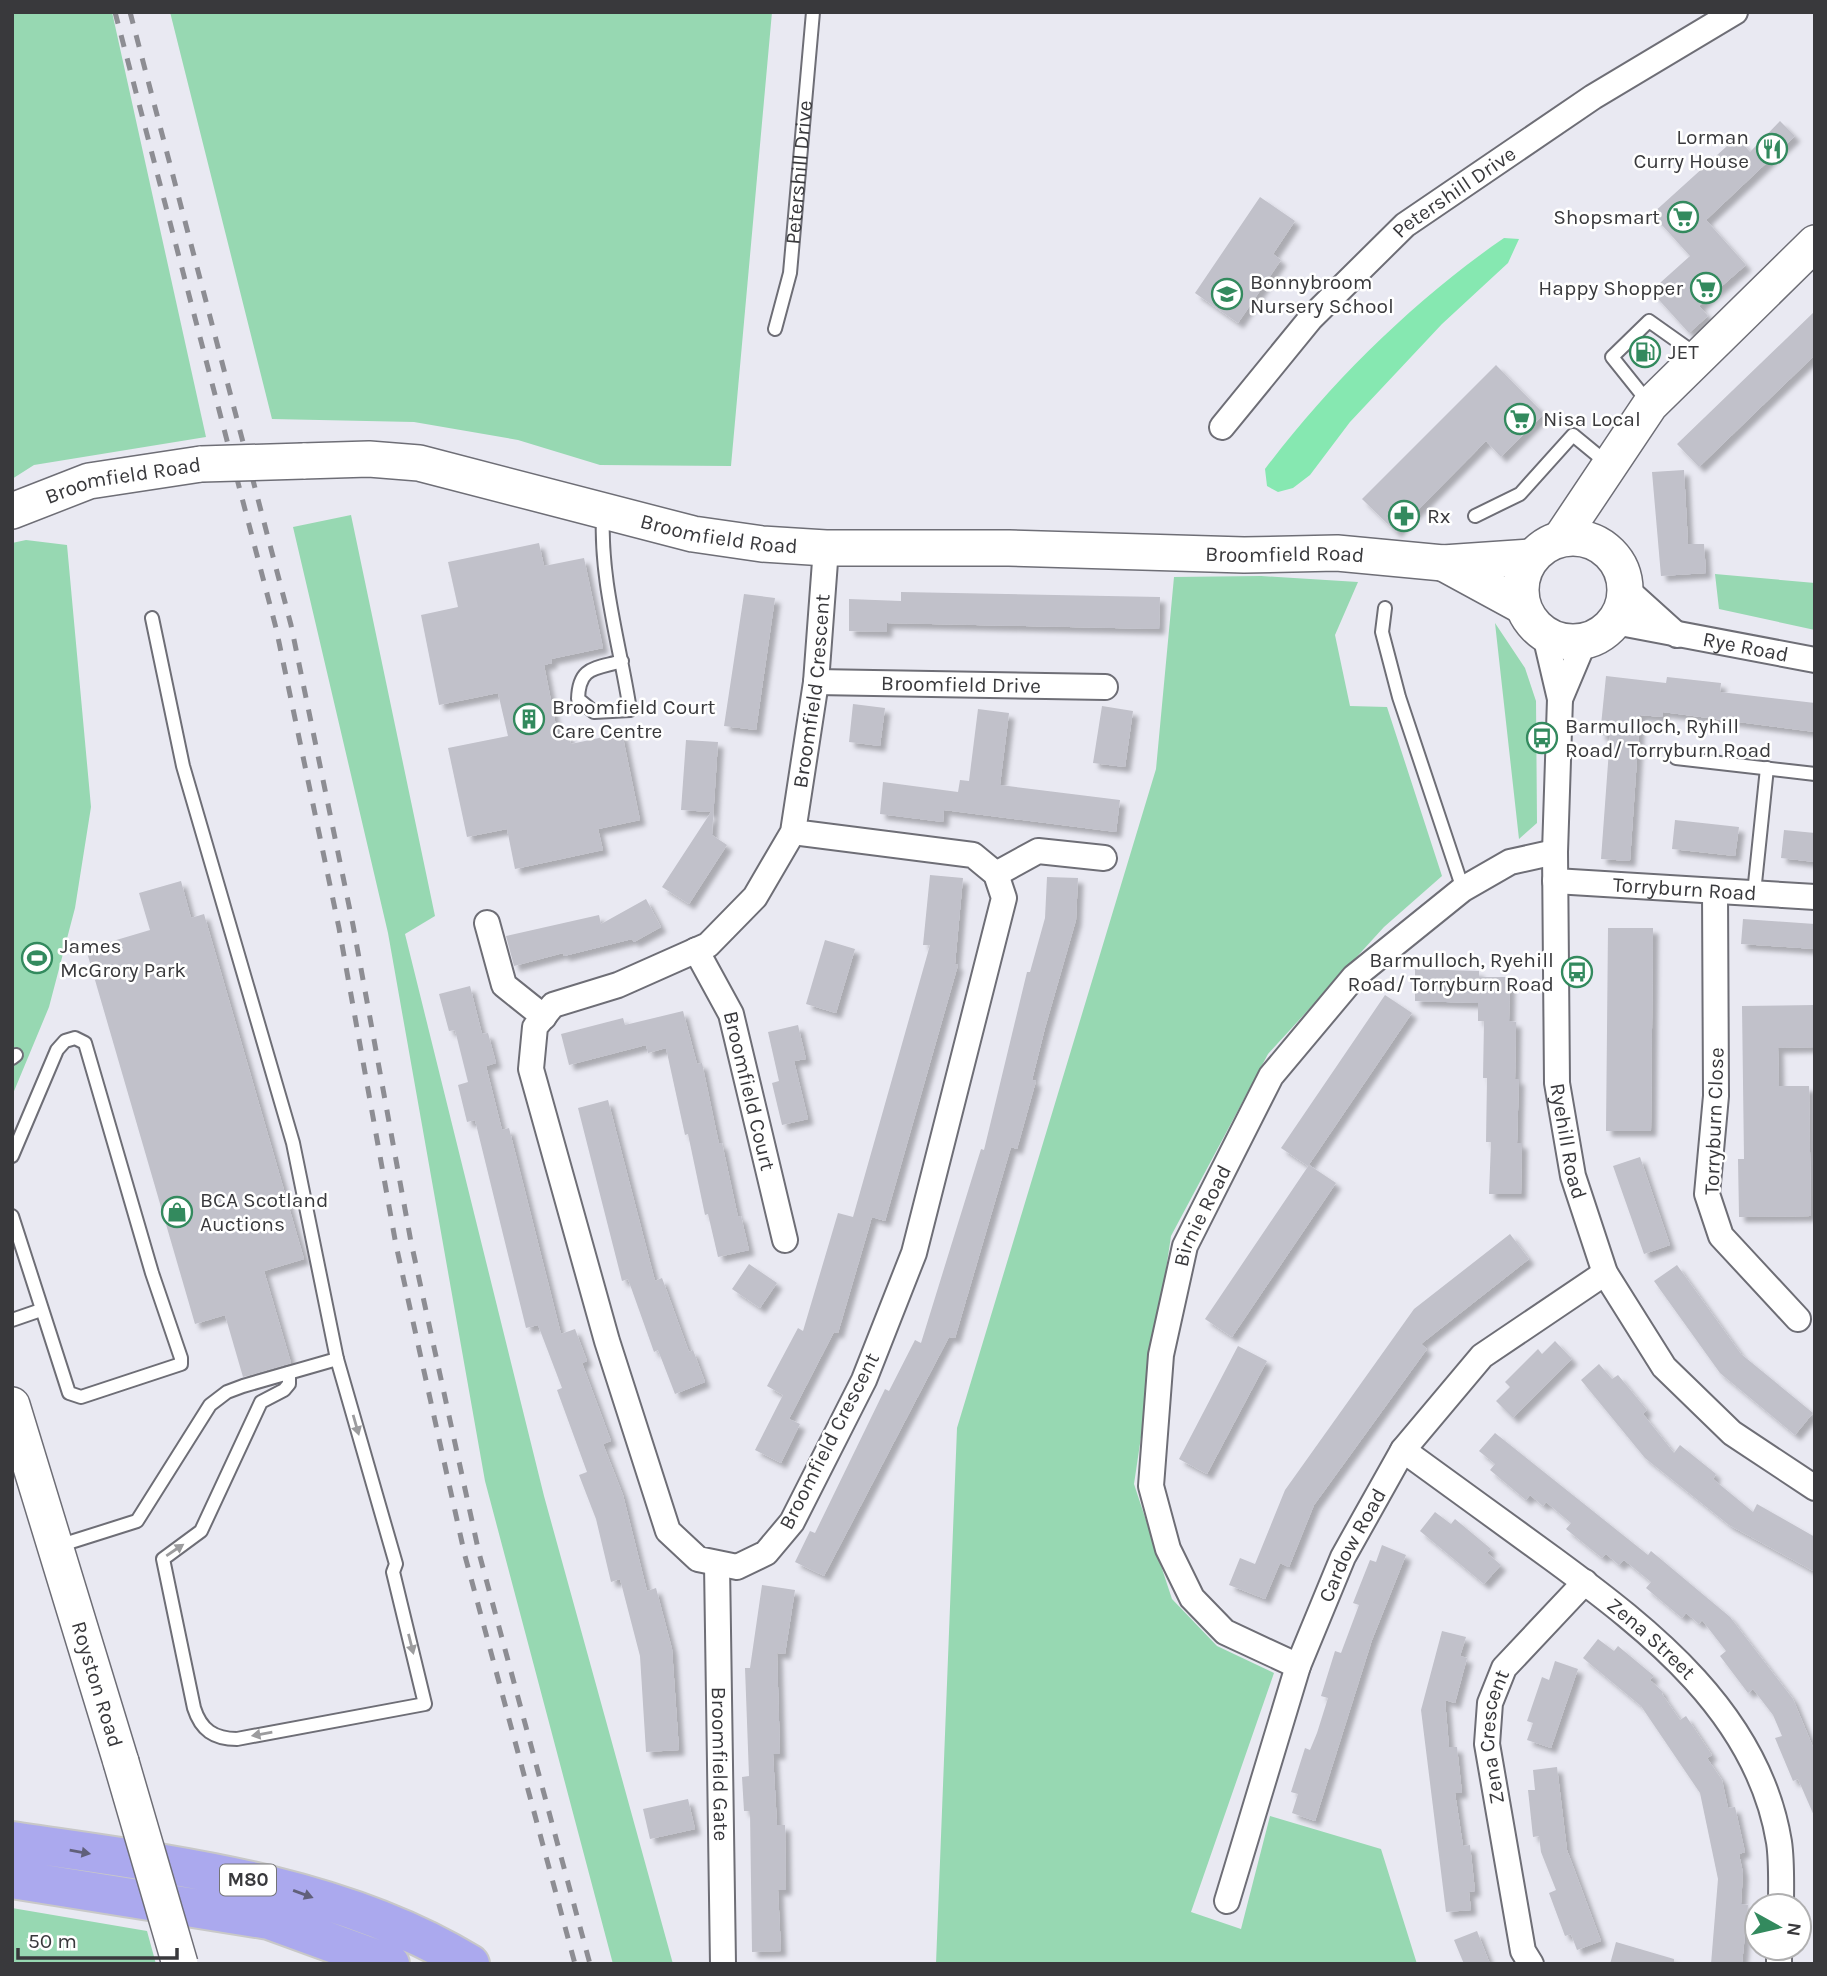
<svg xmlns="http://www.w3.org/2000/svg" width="1827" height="1976" viewBox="0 0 1827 1976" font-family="Karla,sans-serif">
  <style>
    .green { fill: #97d8b2 }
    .water { fill: #86e8b1 }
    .building { fill: #c1c1ca; filter: url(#shadow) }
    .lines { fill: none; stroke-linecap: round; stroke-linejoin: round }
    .lane-casing { stroke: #6e6e76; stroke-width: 16 }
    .street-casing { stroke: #6e6e76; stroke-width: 28 }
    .secondary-casing { stroke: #6e6e76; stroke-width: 38 }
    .highway-casing { stroke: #c8c8c8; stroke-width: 42 }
    .lane { stroke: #fff; stroke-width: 12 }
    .street { stroke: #fff; stroke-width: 24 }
    .secondary { stroke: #fff; stroke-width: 35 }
    .highway { stroke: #aba9ee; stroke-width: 38 }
    .rail { stroke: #8d8d93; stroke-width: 5; stroke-dasharray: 12 12; stroke-linecap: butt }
    .secondary-bridge-casing { stroke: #6e6e76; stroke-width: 38; stroke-linecap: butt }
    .secondary-bridge { stroke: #fff; stroke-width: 35 }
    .oneway { fill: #9c9c9e }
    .oneway2 { fill: #61607a }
    .labels { text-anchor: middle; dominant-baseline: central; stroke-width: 5; stroke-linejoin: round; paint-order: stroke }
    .shield { fill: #fff; stroke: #747476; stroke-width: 2 }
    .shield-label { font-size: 19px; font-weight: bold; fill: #39393c }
    .poi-label { font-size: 21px; fill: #39393c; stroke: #fff; text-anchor: start }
    .street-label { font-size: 21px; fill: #39393c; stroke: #fff }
  </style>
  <defs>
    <filter id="shadow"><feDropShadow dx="5.5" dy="5.5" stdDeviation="2" flood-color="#0004"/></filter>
  </defs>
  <rect width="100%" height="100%" fill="#e9e9f2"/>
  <path class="green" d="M12,12H112L206,437L34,465L12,479Z
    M170,12H772L731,466L600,465L518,440L414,422L272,419Z
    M351,515L435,916L405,934L544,1496L673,1964H613L485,1481L388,933L293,527Z
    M26,540L67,545L91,807L75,908L49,1007L12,1096V543Z
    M1715,574L1815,583V630L1719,609Z
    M1261,576L1358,582L1335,635L1350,706L1387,707L1442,876L1384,927L1268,1054L1171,1236L1134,1484L1172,1599L1217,1646L1274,1673L1191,1912L1241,1929L1270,1816L1381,1849L1417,1964H936L957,1428L1156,769L1174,577Z
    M1495,623L1525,668L1536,701L1537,823L1519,839Z
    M12,1908L147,1931L156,1964H12Z"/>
  <path class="water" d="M1504,238L1519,239L1508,263L1442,324L1350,422L1310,475L1293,488L1278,492L1267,486L1265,469C1331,382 1414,300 1504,238Z"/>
  <path class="building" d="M1780,121L1795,136L1706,220L1746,265L1699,306L1708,316L1689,333L1651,291L1690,256L1652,214L1737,137L1750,152Z
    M1260,197L1295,221L1273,254L1281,260L1238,323L1195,293Z
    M1815,311V355L1699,467L1677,444Z
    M1496,365L1544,414L1501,457L1486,441L1396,532L1362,499Z
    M1684,470L1688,544H1704L1706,573L1661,576L1652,472Z
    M539,543L544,566L584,558L603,648L551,659L552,663L544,665L558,736L568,734L571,744L622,733L640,820L598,829L603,850L515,869L507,829L467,837L448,748L508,736L498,693L439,705L421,615L458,607L448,562Z
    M901,592L1160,597L1159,629L887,623V632L849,631V599L901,601Z
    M744,594L775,598L756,730L724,726Z
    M1606,676L1666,683L1667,677L1721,683L1720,692L1815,703V732L1663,712L1662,717L1640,715L1630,861L1601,859L1610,736L1600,735Z
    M853,704L885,708L880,746L849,742Z
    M1102,706L1133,711L1125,767L1093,763Z
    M978,709L1009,713L1000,785L1120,800L1116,832L944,810L943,822L880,814L883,782L958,792L960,780L969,781Z
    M686,740L718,742L712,835L727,845L689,904L662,887L711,812L681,810Z
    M1675,820L1739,827L1735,856L1672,849Z
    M1784,830L1815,833V862L1781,858Z
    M930,875L963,878L955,964L958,965L885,1221L872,1217L838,1333L834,1332L789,1419L800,1424L781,1463L755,1450L783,1395L767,1386L798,1328L803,1331L838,1213L853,1217L930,945H923Z
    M1047,877L1078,878L1076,920L1045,1028L1032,1080L1036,1081L1017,1149L1011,1147L955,1338L949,1337L824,1576L795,1562L810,1531L815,1533L885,1389L889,1391L915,1340L921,1343L981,1149L984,1150L1027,972H1030L1045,918Z
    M181,881L191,918L204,914L304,1259L264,1271L291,1363L243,1377L225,1315L195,1324L86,949L150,930L139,893Z
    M646,899L661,927L634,942L632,939L564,956L563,953L514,966L506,936L599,915L601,924Z
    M1743,919L1815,924V949L1741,944Z
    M1608,928H1653L1651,1131H1606Z
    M825,940L855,949L836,1013L806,1004Z
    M1415,969L1479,971V977H1510L1509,1021L1516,1022L1515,1079H1519L1517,1143H1522L1521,1194H1489L1491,1142H1486L1487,1078H1483L1484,1021H1478V1003L1415,1001Z
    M470,986L482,1034L488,1033L496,1063L486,1066L502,1130L509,1128L561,1334L575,1329L587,1361L582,1363L611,1441L603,1444L623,1495L647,1591L656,1588L672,1649L679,1750L646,1752L640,1656L620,1579L611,1582L596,1519L579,1475L587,1472L557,1390L562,1388L538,1325L526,1328L475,1120L467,1122L458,1085L468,1082L455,1030L449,1031L439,994Z
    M1385,995L1412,1013L1308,1166L1281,1148Z
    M1815,1005V1047L1778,1048L1779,1086H1809L1811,1216L1739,1217L1738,1159H1744L1742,1006Z
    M683,1011L697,1064L702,1063L719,1144L722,1143L738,1217L741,1216L749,1250L718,1257L708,1214L705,1215L688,1134L685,1135L666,1048L648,1053L646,1045L569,1065L561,1034L623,1018L625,1025Z
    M798,1025L806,1059L794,1061L808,1119L782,1125L772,1083L779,1081L768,1032Z
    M608,1100L655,1281L662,1278L689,1352L693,1350L705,1382L675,1394L658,1350L654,1352L628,1279L622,1281L578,1108Z
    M1640,1157L1670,1245L1644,1254L1613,1166Z
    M1309,1165L1336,1183L1232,1337L1205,1319Z
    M1510,1234L1529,1259L1421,1344L1427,1349L1314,1505L1289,1567L1280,1563L1265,1599L1229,1585L1240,1558L1255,1564L1285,1490L1414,1309Z
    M749,1264L777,1283L760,1308L732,1289Z
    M1677,1265L1741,1354L1813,1413L1795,1435L1720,1373L1654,1281Z
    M1555,1341L1572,1359L1513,1418L1496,1401L1510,1387L1505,1382L1538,1349L1542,1354Z
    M1238,1346L1267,1361L1207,1474L1179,1459Z
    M1599,1364L1612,1379L1618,1375L1647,1410L1643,1414L1674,1453L1680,1445L1716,1474L1713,1479L1753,1512L1757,1504L1815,1537V1572L1729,1525L1645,1458L1581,1380Z
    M1495,1433L1648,1555L1651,1551L1730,1617L1793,1699L1815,1752V1818L1798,1779L1793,1781L1775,1738L1782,1736L1773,1715L1753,1689L1748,1693L1720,1656L1726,1651L1702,1620L1699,1624L1686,1613L1682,1618L1646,1588L1651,1582L1624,1560L1619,1565L1606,1554L1602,1558L1566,1529L1571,1523L1546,1502L1543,1506L1530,1495L1526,1500L1490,1470L1495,1464L1479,1451Z
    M1435,1512L1451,1524L1455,1519L1491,1549L1487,1553L1501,1565L1484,1584L1420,1531Z
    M1382,1545L1406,1555L1372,1640L1315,1821L1292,1813L1298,1794L1291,1792L1305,1748L1310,1750L1317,1733L1328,1698L1321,1696L1335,1651L1341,1653L1359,1605L1353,1603L1370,1560L1376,1562Z
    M762,1585L795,1590L785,1654L777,1653L780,1754H773L777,1825H785L786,1890H778L781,1951L752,1952L750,1811H744L742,1777L749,1776L745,1668H750Z
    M1442,1631L1466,1637L1460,1656L1467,1658L1455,1703L1445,1700L1449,1747H1457L1462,1793H1455L1460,1826L1463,1846L1470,1845L1475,1891L1469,1892L1471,1910L1446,1912L1421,1710Z
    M1598,1639L1614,1651L1618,1646L1654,1676L1650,1680L1663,1692L1662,1694L1680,1720L1686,1716L1712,1755L1707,1758L1722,1780L1728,1808L1735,1807L1745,1852L1739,1854L1743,1873L1741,1904L1748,1905L1742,1964H1711L1718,1879L1700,1793L1641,1706L1583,1658Z
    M1555,1661L1578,1669L1551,1748L1527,1740L1533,1723L1527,1721L1542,1677L1549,1680Z
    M1557,1767L1567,1850L1601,1941L1577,1950L1571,1934L1565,1936L1549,1893L1556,1890L1541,1852L1539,1836L1533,1837L1528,1790H1535L1533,1770Z
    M688,1799L695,1829L650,1839L643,1809Z
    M1477,1931L1490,1964H1464L1454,1940Z
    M1616,1942L1674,1959V1964H1610Z"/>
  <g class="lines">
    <g class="lane-casing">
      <g id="lane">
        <path id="s1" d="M775,329L790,273L813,12"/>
        <path d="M1648,402L1612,357L1649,321L1697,355"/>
        <path d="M603,515C600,581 620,645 630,710L594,712L578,699C579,666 595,669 622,661"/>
        <path d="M1475,516L1520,494L1573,435L1607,463"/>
        <path d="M1385,608L1382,632L1399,697L1463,889"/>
        <path d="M152,618L183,766L293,1143L337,1359L396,1564L393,1572L425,1704L237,1739C214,1739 201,1730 194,1708L163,1559L201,1531L261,1402L284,1390L289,1384V1373"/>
        <path d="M1676,758L1815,774"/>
        <path d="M1754,893L1767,768"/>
        <path d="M12,1058L16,1055"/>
        <path d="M12,1156L57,1050L65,1041L75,1038L85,1043L152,1273L181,1358V1364L81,1397L69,1393L12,1216"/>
        <path d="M12,1320L41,1310"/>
        <path d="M58,1546L137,1521L210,1405L227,1392L243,1386L337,1359"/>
      </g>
    </g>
    <g class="street-casing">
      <g id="street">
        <path id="s2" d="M1222,427L1311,318L1405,225L1593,97L1735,12"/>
        <path d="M1626,589L1677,635"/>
        <path id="s3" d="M1615,622L1815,660"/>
        <path id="s4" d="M1545,635L1560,699L1555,852L1557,1083L1573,1176L1605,1273L1664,1367L1732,1433L1815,1488"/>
        <path id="s5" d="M816,682L1105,687"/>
        <path d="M1560,699L1584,642"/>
        <path id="s6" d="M793,832L973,855L996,874L1004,898L914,1253L864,1380L792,1522L766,1553L737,1567L698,1559L668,1531L607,1341L531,1069L535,1027L553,1005L618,985L708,945L755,897L793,832L816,682L826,548"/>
        <path d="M996,874L1038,851L1104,858"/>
        <path id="s7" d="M1555,881L1815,897"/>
        <path d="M1715,891L1716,1096L1707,1194L1721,1236L1798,1319"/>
        <path d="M487,923L504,985L544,1017"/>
        <path id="s8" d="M696,950L731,1014L785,1240"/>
        <path id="s9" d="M1403,1450C1453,1486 1503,1523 1553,1559C1651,1631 1758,1714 1779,1842C1782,1862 1781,1886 1781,1906"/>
        <path id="s10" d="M717,1564L723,1964"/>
        <path id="s11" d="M1298,1666L1225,1632L1192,1598L1168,1549L1151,1486L1161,1355L1185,1246L1271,1076L1354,977L1463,889L1510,862L1555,852"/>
        <path id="s12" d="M1227,1901L1298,1666L1343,1557L1403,1450L1482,1356L1605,1273"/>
        <path id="s13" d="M1531,1964L1523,1951L1487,1744L1490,1703L1504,1668L1585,1582"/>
        <path d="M1779,1964V1948"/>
      </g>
    </g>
    <g class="secondary-casing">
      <g id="secondary">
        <path id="s14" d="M303,461L369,459L419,463L693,534L762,544L826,548H1009L1244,555L1337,553L1443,563L1531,557"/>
        <path id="s15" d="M12,511L89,481L201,464"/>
        <circle cx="1573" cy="590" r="52"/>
        <path d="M1561,538L1650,405L1815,243"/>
        <path d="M1443,563L1522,606"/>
        <path id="s16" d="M12,1405L121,1762"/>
      </g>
    </g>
    <g class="highway-casing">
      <path id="highway" d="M12,1841C166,1864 336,1882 470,1964
        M12,1879L269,1920L390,1964"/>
    </g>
    <use href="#lane" class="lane"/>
    <use href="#street" class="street"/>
    <use href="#secondary" class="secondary"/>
    <use href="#highway" class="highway"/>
    <path class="rail" d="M115,12L276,628L339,928L396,1245L465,1556L575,1964
      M130,12L291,625L353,925L411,1242L479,1553L590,1964"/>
    <g class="secondary-bridge-casing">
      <path id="secondary-bridge" d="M201,464L303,461
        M121,1762L180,1964"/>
    </g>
    <use href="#secondary-bridge" class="secondary-bridge"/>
  </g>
  <defs><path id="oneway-solid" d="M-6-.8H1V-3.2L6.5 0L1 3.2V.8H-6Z" transform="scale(1.75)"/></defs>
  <g class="oneway">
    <use href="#oneway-solid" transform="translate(356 1425) rotate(74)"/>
    <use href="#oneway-solid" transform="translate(175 1550) rotate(-34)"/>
    <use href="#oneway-solid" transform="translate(411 1644) rotate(76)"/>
    <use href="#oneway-solid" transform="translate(262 1734) rotate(170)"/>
  </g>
  <g class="oneway2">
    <use href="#oneway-solid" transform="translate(80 1852) rotate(10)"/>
    <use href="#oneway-solid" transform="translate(303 1894) rotate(20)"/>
  </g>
  <defs>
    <g id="restaurant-ring" transform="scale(1.575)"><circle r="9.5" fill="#fff" stroke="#338a5e" stroke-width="1.5"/><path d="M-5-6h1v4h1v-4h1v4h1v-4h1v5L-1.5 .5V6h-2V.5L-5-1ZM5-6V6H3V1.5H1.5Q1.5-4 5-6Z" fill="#338a5e"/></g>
    <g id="supermarket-ring" transform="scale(1.575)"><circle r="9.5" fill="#fff" stroke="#338a5e" stroke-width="1.5"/><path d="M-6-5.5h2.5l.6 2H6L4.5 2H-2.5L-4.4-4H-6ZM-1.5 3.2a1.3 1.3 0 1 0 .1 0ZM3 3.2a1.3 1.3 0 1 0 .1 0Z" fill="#338a5e"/></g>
    <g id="school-ring" transform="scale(1.575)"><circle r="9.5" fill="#fff" stroke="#338a5e" stroke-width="1.5"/><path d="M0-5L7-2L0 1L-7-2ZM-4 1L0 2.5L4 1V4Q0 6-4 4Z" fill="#338a5e"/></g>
    <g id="fuel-ring" transform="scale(1.575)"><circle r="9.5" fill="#fff" stroke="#338a5e" stroke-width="1.5"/><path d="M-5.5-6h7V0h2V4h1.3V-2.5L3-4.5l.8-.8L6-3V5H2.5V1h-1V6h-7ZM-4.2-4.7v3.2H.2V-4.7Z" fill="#338a5e"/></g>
    <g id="pharmacy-ring" transform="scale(1.575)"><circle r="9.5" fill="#fff" stroke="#338a5e" stroke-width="1.5"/><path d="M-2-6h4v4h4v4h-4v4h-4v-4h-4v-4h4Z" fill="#338a5e"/></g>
    <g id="building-ring" transform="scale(1.575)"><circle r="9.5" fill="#fff" stroke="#338a5e" stroke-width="1.5"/><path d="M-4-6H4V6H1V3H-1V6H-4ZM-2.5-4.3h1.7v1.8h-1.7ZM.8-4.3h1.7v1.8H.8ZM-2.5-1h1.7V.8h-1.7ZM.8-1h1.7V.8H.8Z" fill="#338a5e"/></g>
    <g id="bus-ring" transform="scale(1.575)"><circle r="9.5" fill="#fff" stroke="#338a5e" stroke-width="1.5"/><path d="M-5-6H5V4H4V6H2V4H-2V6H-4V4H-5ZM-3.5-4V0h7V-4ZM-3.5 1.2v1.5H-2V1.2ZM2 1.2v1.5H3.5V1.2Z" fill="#338a5e"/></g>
    <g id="stadium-ring" transform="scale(1.575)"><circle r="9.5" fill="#fff" stroke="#338a5e" stroke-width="1.5"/><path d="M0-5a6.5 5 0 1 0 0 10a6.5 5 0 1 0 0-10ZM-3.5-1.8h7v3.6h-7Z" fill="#338a5e"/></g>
    <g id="shop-ring" transform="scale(1.575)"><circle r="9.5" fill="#fff" stroke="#338a5e" stroke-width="1.5"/><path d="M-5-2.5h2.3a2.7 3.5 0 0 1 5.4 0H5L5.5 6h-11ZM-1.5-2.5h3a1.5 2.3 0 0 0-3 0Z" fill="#338a5e"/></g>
  </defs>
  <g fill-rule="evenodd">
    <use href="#restaurant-ring" x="1772" y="149"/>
    <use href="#supermarket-ring" x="1683" y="217"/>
    <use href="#supermarket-ring" x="1706" y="288"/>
    <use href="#school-ring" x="1227" y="294"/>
    <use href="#fuel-ring" x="1645" y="352"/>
    <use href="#supermarket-ring" x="1520" y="419"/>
    <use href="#pharmacy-ring" x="1404" y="516"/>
    <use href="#building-ring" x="529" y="719"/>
    <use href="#bus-ring" x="1542" y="738"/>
    <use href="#stadium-ring" x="37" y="958"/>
    <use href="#bus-ring" x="1577" y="972"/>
    <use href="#shop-ring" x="177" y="1212"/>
  </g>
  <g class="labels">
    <rect class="shield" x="220" y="1864.5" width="56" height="31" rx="5"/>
    <g class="shield-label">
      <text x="248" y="1880">M80</text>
    </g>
    <g class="poi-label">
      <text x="1749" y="137" text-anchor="end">Lorman<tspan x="1749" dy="24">Curry House</tspan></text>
      <text x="1660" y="217" text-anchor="end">Shopsmart</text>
      <text x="1250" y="282">Bonnybroom<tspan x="1250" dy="24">Nursery School</tspan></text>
      <text x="1683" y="288" text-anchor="end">Happy Shopper</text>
      <text x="1668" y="352">JET</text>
      <text x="1543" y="419">Nisa Local</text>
      <text x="1427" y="516">Rx</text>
      <text x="552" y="707">Broomfield Court<tspan x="552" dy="24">Care Centre</tspan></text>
      <text x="1565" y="726">Barmulloch, Ryhill<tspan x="1565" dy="24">Road/ Torryburn Road</tspan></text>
      <text x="60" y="946">James<tspan x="60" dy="24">McGrory Park</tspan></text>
      <text x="1554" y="960" text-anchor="end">Barmulloch, Ryehill<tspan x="1554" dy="24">Road/ Torryburn Road</tspan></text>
      <text x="200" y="1200">BCA Scotland<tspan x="200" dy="24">Auctions</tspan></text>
    </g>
    <g class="street-label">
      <text stroke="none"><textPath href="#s1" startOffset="159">Petershill Drive</textPath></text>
      <text stroke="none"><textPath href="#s2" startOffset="332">Petershill Drive</textPath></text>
      <text stroke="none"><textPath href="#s15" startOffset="116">Broomfield Road</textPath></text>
      <text stroke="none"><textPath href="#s14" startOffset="425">Broomfield Road</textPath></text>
      <text stroke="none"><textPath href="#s14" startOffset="992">Broomfield Road</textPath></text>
      <text stroke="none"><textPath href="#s3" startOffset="133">Rye Road</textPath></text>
      <text stroke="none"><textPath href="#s5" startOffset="145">Broomfield Drive</textPath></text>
      <text stroke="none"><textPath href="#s6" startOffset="2056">Broomfield Crescent</textPath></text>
      <text stroke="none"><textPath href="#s7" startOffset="130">Torryburn Road</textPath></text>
      <text stroke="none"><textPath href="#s8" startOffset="152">Broomfield Court</textPath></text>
      <text transform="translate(1714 1121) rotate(-88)">Torryburn Close</text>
      <text stroke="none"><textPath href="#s4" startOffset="509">Ryehill Road</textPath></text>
      <text stroke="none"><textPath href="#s11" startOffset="525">Birnie Road</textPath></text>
      <text transform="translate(829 1441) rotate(-63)">Broomfield Crescent</text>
      <text stroke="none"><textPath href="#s12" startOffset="378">Cardow Road</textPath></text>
      <text stroke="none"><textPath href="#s9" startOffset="312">Zena Street</textPath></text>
      <text stroke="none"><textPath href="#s16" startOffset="292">Royston Road</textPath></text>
      <text stroke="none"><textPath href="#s13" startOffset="233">Zena Crescent</textPath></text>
      <text stroke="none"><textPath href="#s10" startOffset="200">Broomfield Gate</textPath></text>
    </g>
  </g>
  <rect width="1827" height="1976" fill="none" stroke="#39393c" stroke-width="28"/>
  <g transform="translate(1778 1927) rotate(98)"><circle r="33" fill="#ffffff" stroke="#b0b0b1" stroke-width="2"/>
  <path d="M0-5L12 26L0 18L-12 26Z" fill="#338a5e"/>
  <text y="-10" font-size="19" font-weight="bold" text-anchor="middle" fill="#39393c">N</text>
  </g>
  <path d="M18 1948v10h159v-10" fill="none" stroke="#39393c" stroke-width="3.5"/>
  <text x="28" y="1948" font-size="21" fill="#39393c" stroke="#ffffff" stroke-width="5" paint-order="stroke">50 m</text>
</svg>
